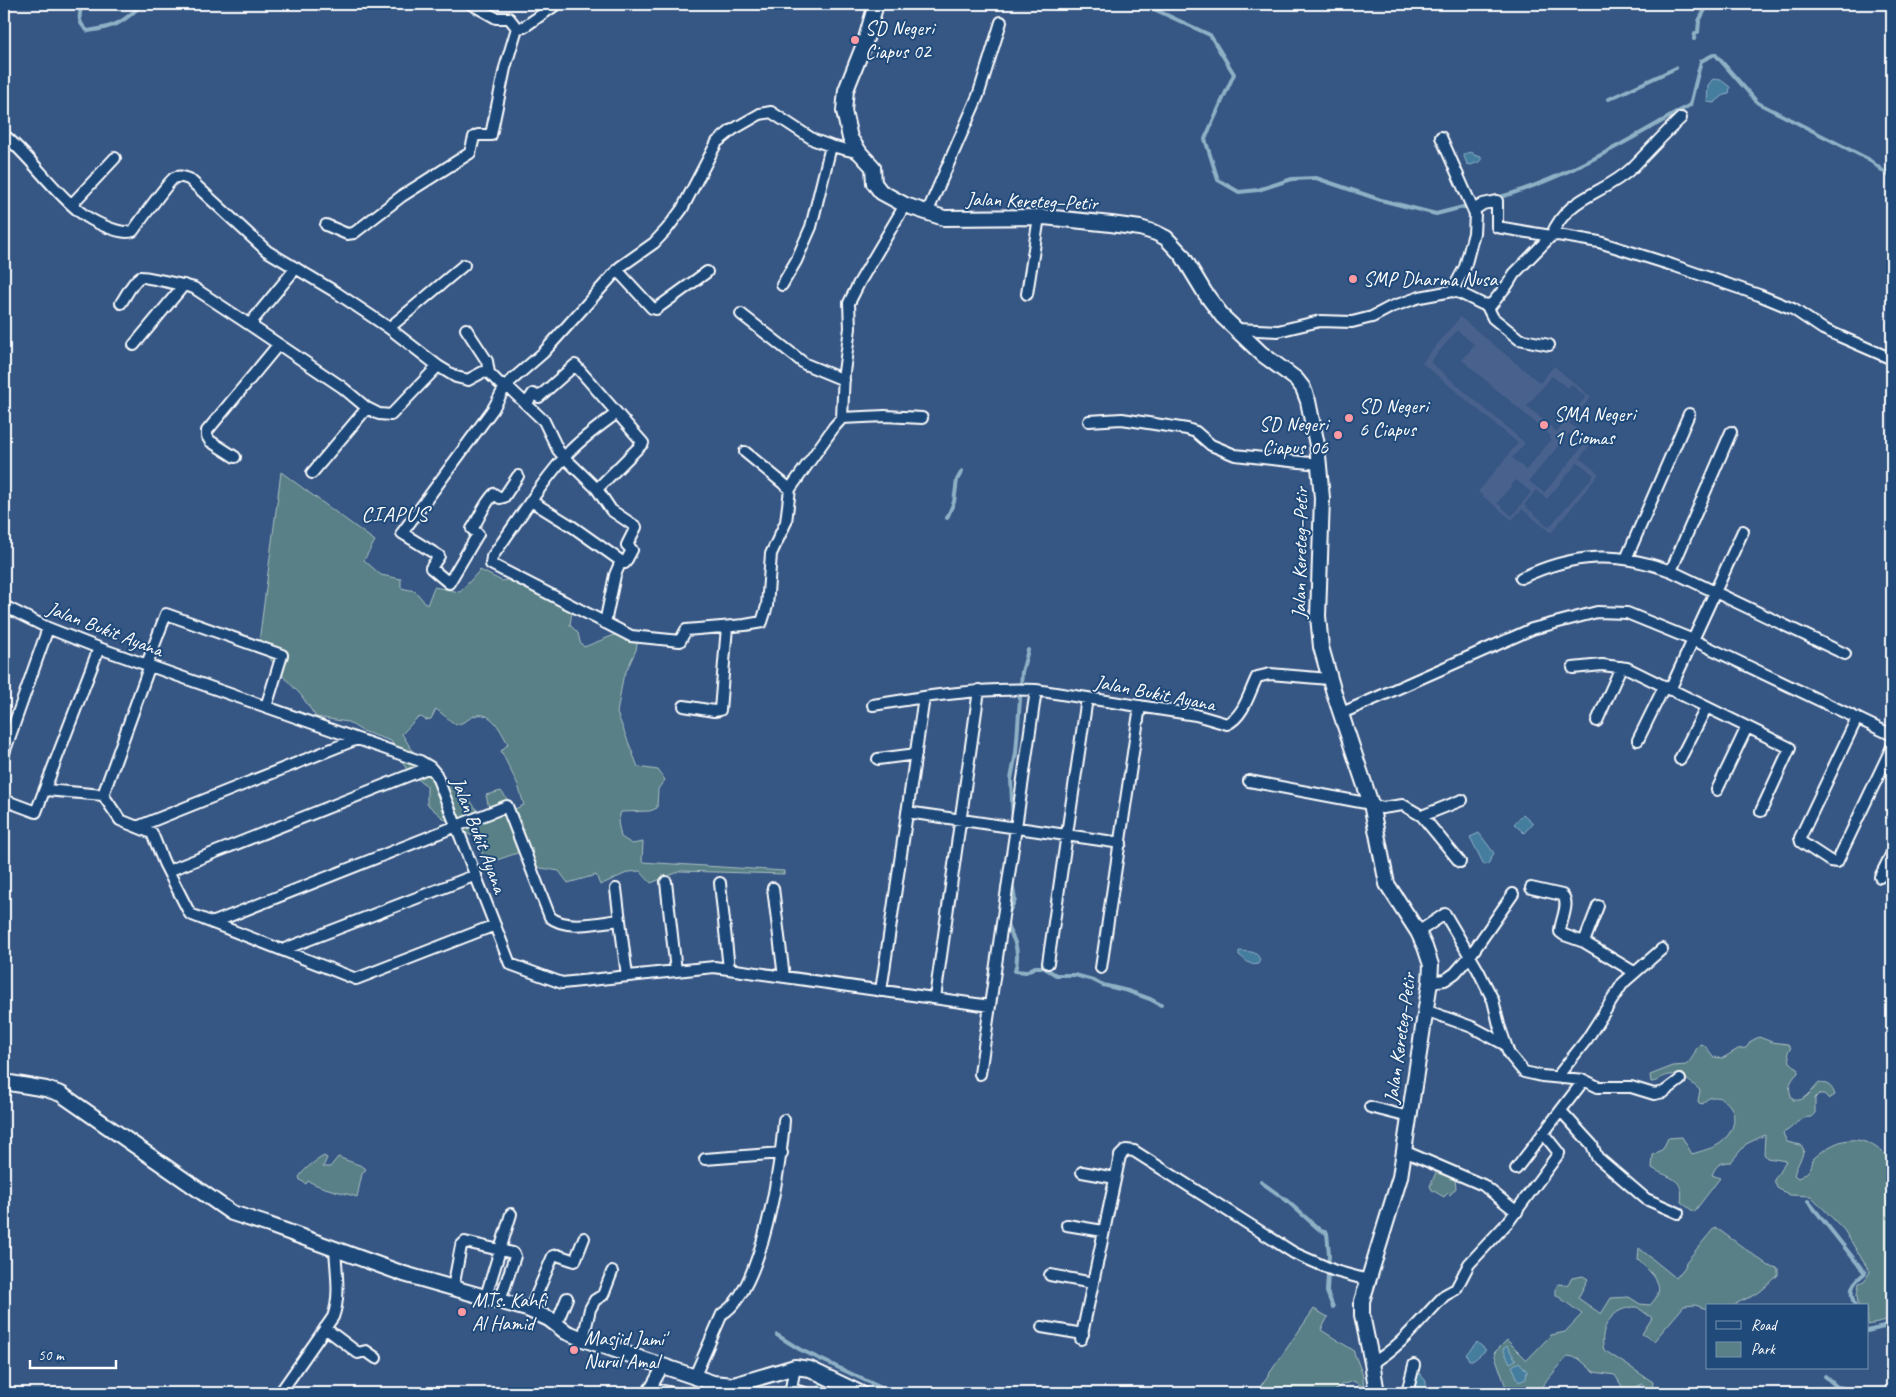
<svg xmlns="http://www.w3.org/2000/svg" width="1896" height="1397" viewBox="0 0 1896 1397" font-family="Caveat,sans-serif">
  <style>
    .built { fill: #4a628d; fill-rule: evenodd }
    .green { fill: #598086; stroke: #acc0c2; fill-rule: evenodd }
    .water { fill: #457d9f; stroke: #8fb1c5 }
    .lines { fill: none; stroke-linecap: round; stroke-linejoin: round }
    .stream { stroke: #8fb1c5; stroke-width: 4 }
    .street-casing { stroke: #fff; stroke-width: 14 }
    .secondary-casing { stroke: #fff; stroke-width: 18 }
    .street { stroke: #1f4a7a; stroke-width: 10 }
    .secondary { stroke: #1f4a7a; stroke-width: 14 }
    .poi-dot { fill: #ff9aa2; stroke: #1f4a7a; stroke-width: 2 }
    .labels { text-anchor: middle; dominant-baseline: central; stroke-width: 4; stroke-linejoin: round; paint-order: stroke }
    .poi-label { font-size: 20px; fill: #fff; stroke: #1f4a7a; text-anchor: start }
    .street-label { font-size: 20px; fill: #fff; stroke: #1f4a7a }
    .quarter-label { font-size: 22px; letter-spacing: 1px; fill: #fff; stroke: #1f4a7a }
  </style>
  <rect width="100%" height="100%" fill="#365684"/>
  <filter id="ink" filterUnits="userSpaceOnUse"><feTurbulence type="fractalNoise" baseFrequency=".02" numOctaves="2"/><feDisplacementMap in="SourceGraphic" scale="10" xChannelSelector="R" yChannelSelector="G"/><feConvolveMatrix kernelMatrix="1 2 1 2 8 2 1 2 1" color-interpolation-filters="sRGB"/></filter>
  <g filter="url(#ink)">
    <path class="built" d="M1460,317L1540,383L1554,366L1591,397L1569,423L1592,442L1580,458L1599,474L1551,533L1522,509L1512,520L1478,492L1518,443L1422,363ZM1457,330L1475,345L1462,360L1551,436L1550,438L1551,440L1526,470L1512,458L1525,443L1430,362ZM1552,376L1568,388L1571,384L1586,397L1557,432L1527,406ZM1569,433L1584,445L1544,493L1529,481ZM1578,462L1594,475L1549,527L1524,505L1536,490L1547,499ZM1516,480L1531,492L1512,516L1497,503Z"/>
    <path class="green" d="M281,472L375,541L364,560L381,575L401,579V588L415,591L427,605L434,587L460,592L480,570L502,581L519,577L565,594L573,603L570,625L578,633L580,642L584,647L622,632L639,634L636,650L623,678L617,713L638,767L658,770L665,780L658,789L657,808L650,811L621,812L618,822L621,837L632,844L643,842L642,862L784,871V874L681,871L651,883L640,871L629,872L600,885L596,875L568,883L559,871L535,867L532,848L488,863L477,845L476,837C456,831 442,817 427,804V786L408,772L391,741L362,731L348,722L316,717L301,695L280,673L259,642ZM436,709L456,725C464,723 468,719 474,716C492,709 501,732 508,744L501,751L518,785L524,805L515,809L501,791L486,795L489,808L481,816L465,793L417,758L402,734L416,719L421,717L426,720L431,719Z
      M1759,1037L1772,1042L1788,1044L1791,1048L1788,1051L1790,1062L1798,1069V1073C1789,1081 1787,1089 1793,1100C1806,1102 1811,1091 1819,1083C1828,1083 1832,1086 1835,1095L1829,1099L1824,1094H1819L1815,1098V1113L1811,1117C1798,1117 1794,1128 1783,1133L1787,1142L1801,1145L1804,1150C1802,1159 1796,1166 1794,1175L1798,1178C1807,1174 1812,1169 1813,1159C1842,1133 1865,1133 1892,1161V1320L1868,1325L1867,1306H1858L1857,1295L1859,1283L1864,1281L1870,1272L1844,1230L1811,1196L1790,1195L1777,1188L1774,1180L1786,1161L1767,1158L1764,1154L1765,1135L1746,1144L1731,1162C1720,1162 1716,1165 1712,1175L1720,1178L1694,1212L1681,1202C1685,1177 1669,1179 1652,1168L1653,1155L1663,1149L1668,1138L1682,1137L1692,1154C1701,1151 1715,1148 1722,1142C1753,1113 1715,1083 1703,1104L1699,1103L1698,1101L1700,1090C1689,1081 1678,1070 1663,1077C1658,1079 1657,1082 1651,1082L1650,1075L1673,1066L1686,1065C1695,1057 1694,1050 1700,1044L1704,1045L1714,1057L1723,1058L1738,1049L1746,1048L1751,1041Z
      M324,1156L327,1158L323,1167H330L338,1157L362,1166L366,1169L362,1174L357,1197C339,1191 325,1190 308,1181L306,1184L300,1180L299,1177C305,1168 315,1161 324,1156Z
      M1438,1168L1455,1179L1456,1188L1450,1195L1448,1193L1444,1197L1432,1190L1430,1186Z
      M1715,1227L1769,1266L1778,1268V1275C1771,1282 1763,1290 1755,1295C1749,1298 1742,1300 1736,1304L1737,1306H1707V1309L1695,1305L1684,1306L1654,1341L1642,1334L1652,1318L1637,1307C1613,1306 1598,1328 1604,1350L1653,1382L1652,1390L1642,1384L1626,1393L1615,1375L1594,1372L1578,1358L1568,1356L1536,1393H1508L1494,1353L1507,1340L1527,1360L1551,1335L1565,1332L1582,1314L1556,1295V1288L1558,1284L1567,1285L1572,1278L1583,1276L1588,1279L1578,1298L1601,1314L1611,1298L1629,1297L1640,1304L1650,1305C1669,1286 1653,1275 1638,1260L1639,1248L1676,1278L1685,1267L1686,1262Z
      M1314,1309L1328,1317L1321,1330L1353,1350L1362,1373L1364,1387L1353,1381L1341,1385L1333,1393H1268L1260,1387Z"/>
    <path class="water" d="M1713,79L1721,80L1730,87L1729,94L1724,95L1714,103L1707,102L1708,85Z
      M1472,152L1474,155L1481,157V161L1471,165L1467,164L1463,154Z
      M1523,814L1533,823L1524,833L1514,824Z
      M1479,833L1494,853L1488,864L1484,865L1470,837Z
      M1239,951C1248,952 1257,950 1260,960L1258,964C1250,967 1245,959 1239,955Z
      M1477,1342L1486,1350L1474,1360H1469L1466,1354Z
      M1507,1346L1516,1360L1510,1363L1503,1349Z
      M1519,1362L1527,1371L1526,1379L1519,1382L1512,1366Z
      M1419,1373L1426,1381V1388L1422,1392L1415,1390L1413,1386L1416,1374Z
      M820,1380L842,1388L840,1393H817Z"/>
    <g class="lines">
      <path class="stream" d="M82,4C79,15 77,23 88,31C115,27 123,23 142,4
        M1143,4L1210,35L1234,74L1205,139L1218,180L1239,192L1258,190L1292,179L1316,178L1381,200L1436,214L1471,205
        M1798,4L1799,7L1814,4
        M1694,39L1695,34L1698,32L1699,21L1708,4
        M1609,99L1676,68
        M1497,198C1565,179 1629,140 1690,105L1701,61L1715,54L1758,103L1868,159L1892,178
        M947,518L954,502L957,480L962,471
        M1013,823L1011,779L1016,753L1022,672L1028,650
        M1007,916L1015,900L1012,882
        M1007,922C1007,929 1010,932 1013,938C1018,948 1018,961 1015,971L1026,972L1035,967H1043L1056,975H1075L1093,980L1103,985L1128,991L1150,999L1161,1005
        M1261,1182L1286,1200L1321,1231L1327,1233L1329,1254L1327,1292L1333,1307
        M1808,1201L1865,1273C1852,1283 1848,1290 1855,1306
        M1867,1331L1892,1325
        M777,1335L799,1349L892,1393
        M1825,1376L1837,1387L1843,1388L1847,1393"/>
      <g class="street-casing">
        <path id="street" d="M517,28L524,27L557,4
          M4,135C32,158 52,190 80,212C90,220 120,236 133,231C138,224 170,180 174,178C179,175 184,177 189,179L267,251L334,291L389,328L438,366L456,377L468,380L483,372L489,373L499,383L506,385L543,353L620,267L654,243L667,229L682,209L717,142L732,130L760,114L771,112L814,140L831,146L860,153
          M1441,137L1475,214L1474,233L1465,267L1452,291
          M72,204L115,158
          M1474,210L1483,204L1497,201V227L1551,236C1569,194 1602,196 1632,168C1648,152 1664,134 1681,118
          M927,213L978,96L1001,22
          M326,225L347,234L354,233L402,196L470,153L474,137L478,135H491L505,68L517,28L509,18H496L471,4
          M296,268L253,320V327L342,387L367,408L379,414L391,415L438,366
          M617,270L652,308L656,309L707,272
          M782,285L796,261L811,227L831,146
          M1027,294L1039,217
          M121,303C126,296 132,282 140,277C143,276 188,286 194,288L253,327
          M1487,306L1493,318L1519,339L1549,345
          M741,314L805,364L844,380
          M389,328L464,265
          M466,329L487,361L489,373
          M1237,329L1278,331L1320,321L1352,322L1372,317L1391,307L1420,297L1452,291L1460,293L1482,304L1491,305L1508,284L1514,274L1551,236L1558,235L1599,242L1672,265L1759,295L1793,309L1823,329L1892,359
          M134,345L184,285
          M527,403L533,394L539,397L575,365L617,413
          M842,418L844,372L850,328L849,303L859,283L905,205
          M1089,421L1122,419L1187,429L1196,432L1211,445L1235,455L1319,464
          M745,452L790,489L834,427L842,418L885,416L922,418
          M235,457L210,441L207,436V431L278,345
          M312,473L367,408
          M518,476L504,497L500,498L494,494C484,504 480,517 472,529L478,534L449,583L431,568L439,556L402,533L493,409L506,385L544,421L558,450L565,458L597,489L611,510L636,527L627,545L632,550L625,563L621,561L615,575L605,623
          M597,489L643,443L617,413C601,425 585,436 571,450C541,482 518,521 492,557L491,564L631,636L680,641L686,630L745,625L762,622L767,606L771,554L786,522L790,489
          M531,501L573,527L621,561
          M1626,559L1689,414
          M1671,571L1731,432
          M1521,578C1574,553 1616,551 1671,571L1845,654
          M4,606L48,628L99,648L420,761L430,767L436,774L510,964L562,983L714,967L990,1006
          M147,664L166,614L282,655L266,707
          M1573,668L1602,665L1627,668L1790,748L1761,811
          M1670,690L1743,531
          M873,705L924,697
          M684,706L714,711L720,710L727,627
          M1342,713L1532,629L1597,612L1627,613L1693,640L1892,735
          M1857,718L1800,838L1801,842L1830,861L1837,862L1892,747
          M1597,721L1621,667
          M1638,740L1664,687
          M4,753L48,628
          M878,759L916,754
          M1680,759L1706,708
          M1249,781L1371,804L1382,808L1403,805L1422,816L1460,862
          M46,790L103,795
          M1717,790L1747,727
          M103,795L120,820L152,833L164,863L190,914L356,979L495,925
          M103,795L150,665
          M4,800L36,812L99,648
          M907,812L1121,843
          M1422,816L1462,800
          M137,827L357,739
          M168,871L430,767
          M1880,877L1892,853
          M666,882L676,971
          M720,883L729,969
          M773,888L784,977
          M1531,888L1562,895C1571,903 1560,921 1560,932L1564,935L1584,942L1634,972
          M616,889L627,976
          M212,923L507,806L550,917C567,931 599,922 620,920
          M1418,932L1445,914L1478,970L1493,1000L1499,1025L1509,1054L1524,1072L1542,1076L1584,1080L1598,1087H1631L1654,1094L1664,1092L1680,1080
          M1584,942L1598,906
          M282,950L476,875
          M1048,963L1087,698
          M1101,968L1140,706
          M1430,982L1445,980L1455,973L1470,956L1513,894
          M881,991L924,697C961,692 998,688 1036,690L1196,715L1227,724C1244,716 1249,693 1257,677L1270,674L1329,679
          M935,998L979,690
          M1425,1010L1472,1027L1506,1045
          M980,1074L1036,690
          M1557,1077L1587,1039L1623,983L1662,949
          M1370,1107L1409,1117
          M1561,1111L1592,1145L1597,1157L1646,1199L1678,1213
          M1404,1151L1483,1185L1517,1212
          M705,1159L782,1153
          M1516,1169L1584,1080
          M1082,1172L1115,1178
          M1067,1225L1103,1231
          M1050,1275L1093,1283
          M453,1288L461,1246L465,1242L513,1253L515,1256L500,1301
          M486,1296L511,1214
          M530,1310L553,1256L557,1255L575,1261L584,1238
          M556,1325L567,1298
          M1042,1327L1083,1334
          M325,1328L358,1353L366,1351L376,1358
          M583,1339L590,1309L595,1300L603,1295L612,1272
          M1081,1339L1120,1156L1126,1150L1134,1151L1294,1253L1335,1271L1368,1280
          M1372,1363C1401,1347 1422,1318 1445,1295L1456,1289L1469,1264L1509,1221L1559,1153L1543,1133
          M795,1367L791,1388L794,1390L805,1393
          M694,1378L722,1314C762,1291 781,1165 784,1120
          M650,1388L673,1393
          M280,1393L333,1317C341,1296 336,1271 335,1248
          M648,1393L663,1366
          M1407,1393L1414,1365"/>
      </g>
      <g class="secondary-casing">
        <path id="secondary" d="M876,4L865,42L846,90L844,111L850,138L860,153L873,167L874,183L881,192L905,205L944,218L1044,217L1111,224L1140,228L1156,233L1166,238L1182,255L1205,293L1223,317L1262,354L1296,379L1303,388L1308,401L1317,445L1322,498L1318,616L1321,647L1334,693L1371,804L1387,884L1418,932L1425,947L1431,965L1430,982L1400,1177L1362,1301V1315L1372,1363L1377,1393
          M4,1082L46,1089L61,1094L232,1213L269,1225L404,1274L527,1309L549,1319L566,1332L583,1339L713,1383L734,1385L795,1367L810,1369L860,1393"/>
      </g>
      <use href="#street" class="street"/>
      <use href="#secondary" class="secondary"/>
    </g>
  </g>
  <g class="poi-dot">
    <circle cx="855" cy="40" r="5"/>
    <circle cx="1353" cy="279" r="5"/>
    <circle cx="1349" cy="418" r="5"/>
    <circle cx="1544" cy="425" r="5"/>
    <circle cx="1338" cy="435" r="5"/>
    <circle cx="462" cy="1312" r="5"/>
    <circle cx="574" cy="1350" r="5"/>
  </g>
  <g class="labels">
    <g class="poi-label">
      <text x="865" y="28">SD Negeri<tspan x="865" dy="23">Ciapus 02</tspan></text>
      <text x="1363" y="279">SMP Dharma Nusa</text>
      <text x="1359" y="406">SD Negeri<tspan x="1359" dy="23">6 Ciapus</tspan></text>
      <text x="1554" y="414">SMA Negeri<tspan x="1554" dy="23">1 Ciomas</tspan></text>
      <text x="1328" y="424" text-anchor="end">SD Negeri<tspan x="1328" dy="23">Ciapus 06</tspan></text>
      <text x="472" y="1300">MTs. Kahfi<tspan x="472" dy="23">Al Hamid</tspan></text>
      <text x="584" y="1338">Masjid Jami'<tspan x="584" dy="23">Nurul Amal</tspan></text>
    </g>
    <g class="street-label">
      <text transform="translate(1032 201) rotate(2)">Jalan Kereteg–Petir</text>
      <text transform="translate(1300 553) rotate(-89)">Jalan Kereteg–Petir</text>
      <text transform="translate(105 629) rotate(21)">Jalan Bukit Ayana</text>
      <text transform="translate(1155 693) rotate(11)">Jalan Bukit Ayana</text>
      <text transform="translate(479 835) rotate(69)">Jalan Bukit Ayana</text>
      <text transform="translate(1400 1038) rotate(-82)">Jalan Kereteg–Petir</text>
    </g>
    <g class="quarter-label">
      <text x="395" y="514">CIAPUS</text>
    </g>
  </g>
  <rect width="1896" height="1397" fill="none" stroke="#1f4a7a" stroke-width="20"/>
  <rect x="10" y="10" width="1876" height="1377" fill="none" stroke="#fff" stroke-width="2" filter="url(#ink)"/>
  <rect x="1706" y="1304" width="162" height="65" fill="#1f4a7a" stroke="#7992af"/>
  <rect x="1716" y="1321" width="25" height="8" fill="#1f4a7a" stroke="#7992af"/>
  <text x="1751" y="1330" font-size="15" fill="#ffffff">Road</text>
  <rect x="1716" y="1342" width="25" height="15" fill="#598086" stroke="#7992af"/>
  <text x="1751" y="1354" font-size="15" fill="#ffffff">Park</text>
  <path d="M30 1360v8h86v-8" fill="none" stroke="#ffffff" stroke-width="2.5"/>
  <text x="38" y="1360" font-size="15" fill="#ffffff" stroke="#1f4a7a" stroke-width="4" paint-order="stroke">50 m</text>
</svg>
